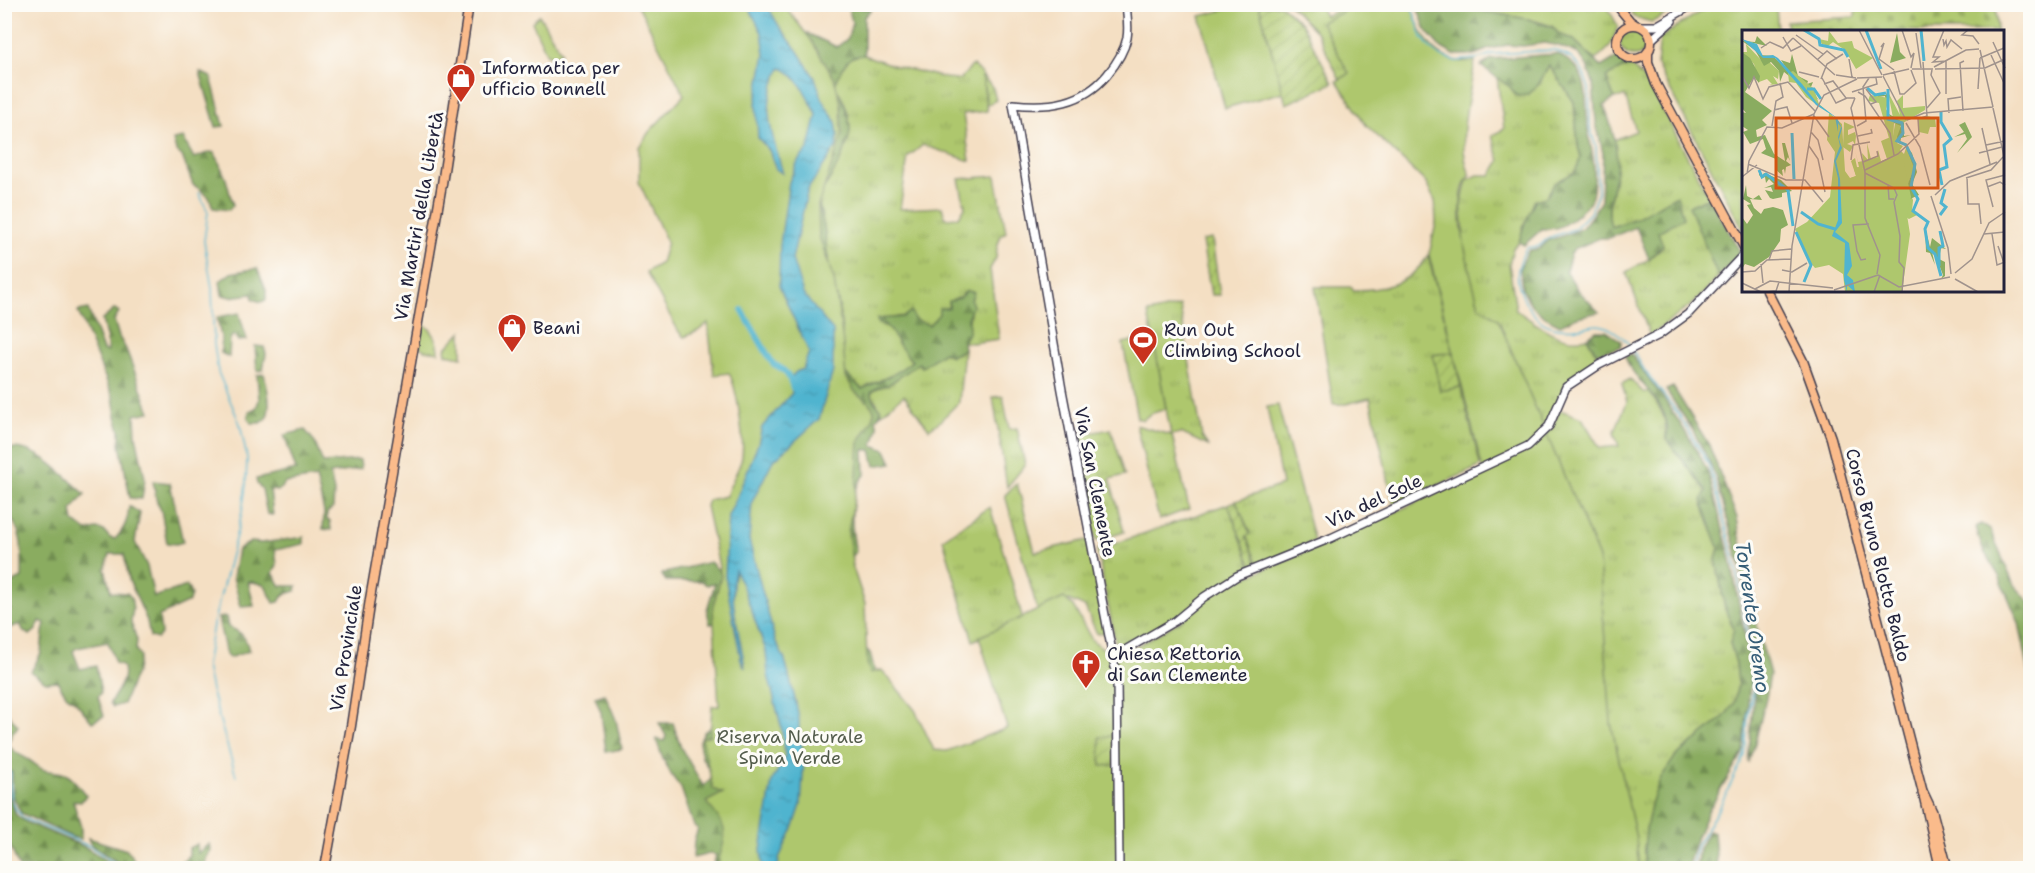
<svg xmlns="http://www.w3.org/2000/svg" width="2035" height="873" viewBox="0 0 2035 873" font-family="'Shantell Sans',sans-serif">
  <style>
    .grass { fill: url(#grass-tufts); stroke: #687454; stroke-width: 1.5 }
    .forest { fill: url(#forest-firs); stroke: #56674e; stroke-width: 1.5 }
    .cemetery { fill: url(#cemetery-stones); stroke: #687454; stroke-width: 1.5 }
    .park { fill: #aec76d; stroke: #687454; stroke-width: 1.5 }
    .garden { fill: url(#garden-furrows); stroke: #687454; stroke-width: 1.5 }
    .water { fill: url(#water-ripples); stroke: #396b85; stroke-width: 1.5 }
    .lines { fill: none; stroke-linecap: round; stroke-linejoin: round }
    .stream { stroke: #50b4cf; stroke-width: 1.5 }
    .canal { stroke: #50b4cf; stroke-width: 6 }
    .minor-casing { stroke: #423e4f; stroke-width: 10 }
    .major-casing { stroke: #423e4f; stroke-width: 11 }
    .highway-casing { stroke: #423e4f; stroke-width: 12 }
    .minor { stroke: #fff; stroke-width: 7 }
    .major { stroke: #fabb8b; stroke-width: 8 }
    .highway { stroke: #fabb8b; stroke-width: 9 }
    .labels { text-anchor: middle; dominant-baseline: central; stroke-width: 6; stroke-linejoin: round; paint-order: stroke }
    .poi-label { font-size: 18px; fill: #22223b; stroke: #fdfcf7; text-anchor: start }
    .street-label { font-size: 18px; fill: #22223b; stroke: #fdfcf7 }
    .park-label { font-size: 18px; fill: #535c4c; stroke: #fdfcf7 }
    .water-label { font-size: 20px; font-style: italic; fill: #345c76; stroke: #fdfcf7 }
    .inset-river { fill: none; stroke: #50b4cf; stroke-width: 3 }
    .inset-road { fill: none; stroke: #a0938d; stroke-width: 1.5 }
    .view { fill: #d45411; fill-opacity: 0.15; stroke: #d45411; stroke-width: 3 }
    .inset-edge { fill: none; stroke: #22223b; stroke-width: 3 }
  </style>
  <defs>
    <pattern id="grass-tufts" width="24" height="20" patternUnits="userSpaceOnUse" patternTransform="scale(1.5)"><rect width="24" height="20" fill="#aec76d"/><path d="M3 7l-1-3M5 7V3M7 7l1-3M15 17l-1-3M17 17v-4M19 17l1-3" fill="none" stroke="#95ab5f"/></pattern>
    <pattern id="forest-firs" width="22" height="20" patternUnits="userSpaceOnUse" patternTransform="scale(1.5)"><rect width="22" height="20" fill="#8aac60"/><path d="M5 1l3.5 6h-7zM16 11l3.5 6h-7z" fill="#708c50"/></pattern>
    <pattern id="cemetery-stones" width="16" height="16" patternUnits="userSpaceOnUse" patternTransform="scale(1.5)"><rect width="16" height="16" fill="#aec76d"/><path d="M2 7V4a2 2 0 0 1 4 0v3zM10 15v-3a2 2 0 0 1 4 0v3z" fill="#95ab5f"/></pattern>
    <pattern id="garden-furrows" width="10" height="10" patternUnits="userSpaceOnUse" patternTransform="scale(1.5)"><rect width="10" height="10" fill="#aec76d"/><path d="M-1 1l2-2M0 10L10 0M9 11l2-2" fill="none" stroke="#95ab5f"/></pattern>
    <pattern id="water-ripples" width="26" height="14" patternUnits="userSpaceOnUse" patternTransform="scale(1.5)"><rect width="26" height="14" fill="#50b4cf"/><path d="M2 4q2-2 4 0t4 0M15 11q2-2 4 0t4 0" fill="none" stroke="#4292a9"/></pattern>
  </defs>
  <rect width="100%" height="100%" fill="#fdfcf7"/>
  <filter id="ink" filterUnits="userSpaceOnUse"><feTurbulence type="fractalNoise" baseFrequency=".0167" numOctaves="2"/><feDisplacementMap in="SourceGraphic" scale="12" xChannelSelector="R" yChannelSelector="G"/><feConvolveMatrix kernelMatrix="1 2 1 2 8 2 1 2 1" color-interpolation-filters="sRGB"/></filter>
  <filter id="wash" filterUnits="userSpaceOnUse"><feTurbulence type="fractalNoise" baseFrequency=".008" numOctaves="4" result="noise"/><feDisplacementMap in="SourceGraphic" scale="24" xChannelSelector="R" yChannelSelector="G"/><feGaussianBlur stdDeviation="1.35" result="paint"/><feColorMatrix in="noise" values="0 0 0 0 0 0 0 0 0 0 0 0 0 0 0 0 0 1.4 0 .05"/><feComposite in="paint" operator="in"/></filter>
  <g filter="url(#wash)">
    <rect width="100%" height="100%" fill="#f4dfc3"/>
    <path class="grass" d="M1290,5H1319L1325,16L1345,7L1397,5L1345,90L1317,33Z
      M1462,5H1606L1618,26C1610,47 1613,46 1595,60L1574,40L1559,34L1552,26L1528,19L1487,12Z
      M1627,5H1684L1652,22L1634,17Z
      M1710,5H1804L1776,7L1778,31L1744,32V231L1657,65L1660,38Z
      M1620 42a14 14 0 1 1 28 0a14 14 0 1 1-28 0Z
      M864,55L895,66L954,80L960,79L973,65L982,75L987,111L963,114L970,161L923,145L908,157L900,209L942,207L945,218L959,217L965,207L959,179L996,176L1006,232L1001,235L997,247L996,258L990,269L999,339L972,343L963,342C972,326 968,309 973,293L953,299C948,311 937,315 929,326C912,321 900,308 886,325L894,332L897,343L906,350L909,358L912,361L896,373L862,389L841,369L842,331L838,302L829,267L824,227L817,196L836,78L847,61L854,56Z
      M1549,65L1574,102L1578,146L1581,157L1575,172L1555,183L1546,197L1524,225L1519,242L1513,248L1509,264L1516,310C1537,324 1561,345 1587,338L1600,360L1565,385L1547,425L1532,441L1435,255L1432,236L1464,233L1461,204L1467,180L1478,175H1491L1500,161L1492,136L1504,129L1497,77L1510,87L1517,96L1539,84Z
      M1630,65L1650,86L1709,197L1690,206L1718,277L1695,302L1650,336L1626,272L1649,259L1663,246L1657,232L1683,218L1634,219L1611,227C1605,208 1614,189 1616,169C1617,160 1615,149 1614,140L1636,131L1625,96L1614,98L1606,77Z
      M1428,256L1453,352L1433,355L1440,390L1461,387L1480,464L1479,467L1394,505L1370,398L1346,404H1333L1315,287H1352L1353,290C1384,290 1410,284 1428,256Z
      M1180,306L1202,437L1208,446L1181,433L1172,435L1189,509L1159,520L1136,425L1171,435L1148,313Z
      M964,349L959,402L939,422L929,429L904,395L881,414C881,407 874,400 871,392L877,388L888,385L919,363L922,367L944,352L951,356Z
      M1630,379L1644,393L1648,391C1661,409 1667,416 1666,439L1706,490L1719,548L1716,559L1725,609L1734,629L1730,643L1736,663L1738,683L1734,704L1723,718L1675,757L1651,805L1644,850V868H1595L1538,442L1552,427L1560,410L1582,418L1600,448L1619,446L1614,433L1627,402L1622,384Z
      M1003,396L1009,429L1017,428L1025,465L1007,487L993,397Z
      M1278,405L1314,541L1258,566L1246,535L1250,533L1236,501L1282,485L1267,407Z
      M1111,429L1125,475L1110,479L1124,532L1096,541L1076,439L1078,435Z
      M1017,483L1035,552L1088,540L1106,632L1097,634L1085,607L1069,600L1038,612L1005,495Z
      M1228,504L1252,568L1181,614L1117,650L1097,550Z
      M990,507L1023,619L973,641L943,539Z"/>
    <path class="forest" d="M848,5H875L864,17V55C862,55 855,56 853,57C845,60 836,79 835,87C844,98 849,114 850,128C851,145 829,184 817,196L824,227L829,267L838,302L842,331L841,369L862,389L896,373L912,361C909,358 897,343 896,340C891,331 890,326 878,324L877,319L903,317L911,311L914,319L929,325L939,314V308H949V301L959,298L966,291L974,292L971,300L973,306L968,316L969,331L963,342L964,349L951,356L944,352L922,367L919,363L888,385L877,388L871,392L875,403L881,409V414L876,419L878,427L873,445L886,450L892,463L875,466L871,450H864L865,475C848,492 851,531 856,552L846,561L858,641L870,653L890,729L752,502L820,316L802,31L837,47L848,38L852,22Z
      M1416,5H1462L1487,12L1528,19L1552,27L1559,34L1574,40L1601,67L1619,56L1630,65L1606,77L1614,98L1604,106C1612,126 1619,149 1616,171C1613,189 1605,209 1611,227L1634,219L1677,195L1683,218L1658,232L1663,245L1649,259L1636,227L1609,238H1600L1574,249L1571,253L1566,271L1577,289L1599,312L1577,317L1560,325L1545,317L1532,306L1522,289L1520,267L1529,250L1539,249L1548,240L1560,237L1582,228L1592,215L1601,201L1603,153L1596,123L1593,82L1586,64L1579,54L1559,46L1544,43L1523,46L1507,45L1489,49L1474,55H1454L1440,47L1427,32Z
      M1557,54C1566,59 1577,65 1581,75C1589,93 1585,112 1588,130C1592,152 1598,177 1591,199C1588,206 1578,214 1572,219C1560,228 1557,229 1542,229L1524,245L1519,242L1524,225L1535,200L1546,197L1555,183L1575,172L1581,157L1578,146L1574,102L1549,65L1539,84L1528,95L1517,96L1510,87L1481,66L1491,59Z
      M200,72L211,77L224,126L216,127Z
      M183,138L194,158L210,152L215,153L226,179L233,205L229,210L213,208L209,197C203,193 200,188 193,185L182,156L176,151L173,140Z
      M1709,197L1741,253L1718,277L1689,206Z
      M257,268L266,290V300L261,302L253,299L252,294L230,297L222,295L220,281L231,273Z
      M88,309L103,350L107,352V341L102,320L115,309L119,312L114,320L119,337L126,349L150,412L135,415L136,436L145,478L142,499L130,498L120,444V431L116,416L113,397L78,311Z
      M239,313L247,340L238,341L234,334L230,339L229,357L221,353V337L217,317Z
      M1596,331H1606L1621,341V347L1597,353L1587,338Z
      M255,346L264,347L266,354L263,370L257,371Z
      M1631,354L1667,403L1697,450L1708,472L1731,560L1750,664V684L1743,753L1708,811L1697,836L1687,868H1644V850L1646,829L1651,805L1660,779L1675,757L1723,718L1734,704L1738,683L1736,663L1730,643L1734,629L1725,609L1716,559L1719,548L1702,501L1706,490L1666,439C1667,435 1668,429 1667,425C1664,399 1633,381 1625,356Z
      M264,374C268,390 272,405 266,420L260,423H251L248,418L249,411L256,408L259,400L257,375Z
      M1673,387L1709,445L1737,518L1741,542L1749,563L1758,632L1770,674L1766,698L1755,743L1748,763L1755,683L1753,655L1741,569L1716,478L1708,459L1692,429L1666,390Z
      M305,430L314,441L323,463L360,460L361,469L330,474L334,492L333,508L327,513V520L330,521L331,530L323,529L324,512L316,478L285,483L278,491L270,490L273,515L267,514L262,489L257,484L256,479L296,470L284,435Z
      M15,448C42,449 65,477 85,494L72,510L74,522L87,531L97,529L104,531L110,538L115,539C125,529 128,519 129,506L140,513L135,542L147,566L154,597L187,586L191,594L189,602L159,616L161,634L157,639L150,637L147,621L129,580L124,554H110L105,569L111,592L127,593L131,597L133,609L131,622L137,640L136,650L140,656L137,670L123,704L113,707L110,703C117,691 128,679 122,665L115,663L108,642L77,648L73,651L80,669L96,666L101,692L98,697L104,716L92,722L75,701L67,696L57,681L46,682L31,672L41,653L43,632L45,623L40,621L36,630L30,635L24,632L20,624L9,628L5,633V586L22,578C22,558 25,526 5,514V449Z
      M153,481L170,483L183,542L176,544L167,543L161,510L157,503Z
      M1981,524L1990,530L2014,585L2030,602V677L2019,623L1999,576L1983,550L1976,527Z
      M304,537V544L275,550L277,565L273,573L281,586H297L296,591L283,595L279,602L274,603L265,585L248,581L254,606L241,607L233,577L238,549L251,542L261,543Z
      M710,562L725,576L763,868H713L716,855L709,854L693,858L694,841L698,829L694,826L681,788L672,776L663,759L656,739L664,741L666,736L659,723H673L681,748L703,786L714,777L702,758L699,743L704,732L715,724L723,705L715,623L710,624L707,610L715,583L707,585L701,581H666L661,574Z
      M226,617L228,627C242,632 246,637 249,651L229,658L226,655L218,618Z
      M605,694L616,720L622,749L606,752L601,712L595,697Z
      M5,710L18,726C0,748 11,749 29,760C34,763 39,768 44,770C52,773 59,770 67,775C75,779 80,789 86,795L81,802L73,801L81,827V839L72,837L21,813L13,796L12,772L5,771Z
      M5,777L8,778L9,796L16,815L28,823L85,847L118,868H19L11,848L5,842Z
      M1708,831L1714,833L1717,868H1696L1699,849Z
      M88,838L127,850L140,868H126L91,845Z
      M197,844L198,853L209,844L211,850L207,856L205,863L208,868H200L198,862L189,868H171L170,865L181,863L189,855V848Z"/>
    <path class="cemetery" d="M1856,5H1925L1926,8L1996,5L1997,31H1787L1786,21L1855,17Z"/>
    <path class="park" d="M638,5H784L811,40L834,78L841,103L842,135L818,205L819,236L834,280L842,334L846,377L855,392L869,403L874,410L873,419L859,441L856,489L848,532L853,568L865,604L867,663L870,673L882,670L915,710L934,750L947,751L1007,728L979,637L1064,598L1073,606L1092,640L1116,658L1182,620L1197,605L1219,588L1342,537L1483,471L1429,255L1436,223L1435,201L1425,182L1366,125L1337,81L1349,74L1321,22L1343,12L1340,5H1411C1421,36 1436,67 1475,61C1470,97 1455,140 1470,175C1448,198 1471,277 1479,306L1498,319L1599,558L1611,723L1636,838L1639,868H718C718,860 721,853 723,845C729,826 717,816 706,802L723,793L713,789L702,738L710,735L712,706H719L713,607L721,576L706,506L708,500L726,496C730,484 737,473 741,461C746,445 737,388 729,373L714,375L708,323L698,331L684,337L679,332L646,272L661,263L667,242L639,182V147L649,132L684,95Z
      M1243,5H1259L1283,92L1225,108L1200,16Z
      M539,15L561,52L554,56L547,55L532,22Z
      M423,324C432,328 439,342 439,352L424,350L419,346Z
      M462,331V357L446,354L445,349Z
      M1153,336L1166,409L1150,414L1143,420L1137,418L1123,343Z"/>
    <path class="garden" d="M1259,5H1281L1302,24L1333,83L1286,104Z
      M982,75L993,88L996,100L987,105Z
      M1212,239L1220,295H1211L1202,241Z
      M1453,352L1461,387L1440,391L1433,355Z
      M1236,501L1250,534L1246,536L1258,566L1252,568L1228,504Z
      M1116,736V765L1101,766L1100,737Z"/>
    <path class="water" d="M748,5H767L779,26L797,50L815,78L824,103L836,122L838,135L836,147L808,189L792,259L803,294L833,331V371L819,419L772,462L752,502L749,540L775,640L785,660L796,703L799,719V736L802,746L804,759L801,805L794,826L779,858L778,868H763L761,850L772,781L785,757L781,726L768,675L766,651L743,587L735,570C728,600 741,638 745,668L741,660L725,576L728,516L737,497L758,444L762,427L792,393L790,378L796,372L803,369L809,352L779,286L780,244L789,182L798,161L809,148L817,115C809,100 798,73 781,68C759,109 772,132 783,174L776,169L769,150L758,138L756,103L765,54L762,33Z"/>
    <g class="lines">
      <path class="stream" d="M1411,4L1422,37L1430,48L1440,56L1456,61L1476,59L1493,54L1555,50L1571,58L1581,68L1585,77L1589,88L1590,128L1596,147L1598,193L1590,213L1574,229L1548,238L1539,246L1526,248C1517,267 1514,276 1523,297C1535,323 1550,331 1578,328C1584,328 1591,325 1597,325C1609,325 1624,337 1631,347
        M199,193L208,212L204,241L212,288L214,344L218,372L240,424L247,458L246,484L242,512L213,625L206,666L211,690L236,776
        M1633,351L1645,371L1677,412L1708,463L1718,497L1737,571L1750,652L1753,690L1748,715L1745,755L1720,806L1697,845L1692,864L1693,868
        M4,773H10C10,791 10,808 25,819L89,846L122,868"/>
      <path class="canal" d="M742,310L773,364C785,369 789,375 793,388"/>
    </g>
  </g>
  <g filter="url(#ink)">
    <g class="lines">
      <g class="minor-casing">
        <path id="minor" d="M1641,26H1656L1694,4
          M1651,40L1672,21
          M1114,655L1120,653L1175,621L1204,597L1237,576L1331,538L1528,446L1549,426L1566,387L1599,365L1659,335L1688,314L1744,254
          M1119,868L1117,678L1062,390L1013,104C1049,108 1083,104 1107,75C1116,64 1124,52 1127,38C1129,27 1127,15 1126,4"/>
      </g>
      <g class="major-casing">
        <path id="major" d="M1616,4L1630,21L1636,25
          M1617 42a17 17 0 1 1 34 0a17 17 0 1 1-34 0Z
          M1648,52V62L1656,84L1744,247
          M1767,291L1803,361L1831,438L1923,793L1940,868
          M325,868L351,726L370,599L442,184L469,4"/>
      </g>
      <g class="highway-casing">
        <path id="highway" d="M1923,793L1932,812L1947,868"/>
      </g>
      <use href="#minor" class="minor"/>
      <use href="#major" class="major"/>
      <use href="#highway" class="highway"/>
    </g>
  </g>
  <defs>
    <g id="shop-pin" transform="scale(1.5)"><path d="M0 17L-7.5 6A9.5 9.5 0 1 1 7.5 6Z" fill="#c8321e" stroke="#fdfcf7"/><path d="M-5-2.5h2.3a2.7 3.5 0 0 1 5.4 0H5L5.5 6h-11ZM-1.5-2.5h3a1.5 2.3 0 0 0-3 0Z" fill="#fff"/></g>
    <g id="stadium-pin" transform="scale(1.5)"><path d="M0 17L-7.5 6A9.5 9.5 0 1 1 7.5 6Z" fill="#c8321e" stroke="#fdfcf7"/><path d="M0-5a6.5 5 0 1 0 0 10a6.5 5 0 1 0 0-10ZM-3.5-1.8h7v3.6h-7Z" fill="#fff"/></g>
    <g id="church-pin" transform="scale(1.5)"><path d="M0 17L-7.5 6A9.5 9.5 0 1 1 7.5 6Z" fill="#c8321e" stroke="#fdfcf7"/><path d="M-1.2-6h2.4v3.5h3.3v2.4h-3.3V6h-2.4V-.1h-3.3v-2.4h3.3Z" fill="#fff"/></g>
  </defs>
  <g fill-rule="evenodd">
    <use href="#shop-pin" x="461" y="78"/>
    <use href="#shop-pin" x="512" y="328"/>
    <use href="#stadium-pin" x="1143" y="340"/>
    <use href="#church-pin" x="1086" y="664"/>
  </g>
  <g class="labels">
    <g class="poi-label">
      <text x="482" y="68">Informatica per<tspan x="482" dy="21">ufficio Bonnell</tspan></text>
      <text x="533" y="328">Beani</text>
      <text x="1164" y="330">Run Out<tspan x="1164" dy="21">Climbing School</tspan></text>
      <text x="1107" y="654">Chiesa Rettoria<tspan x="1107" dy="21">di San Clemente</tspan></text>
    </g>
    <g class="street-label">
      <text transform="translate(419 216) rotate(-80)">Via Martiri della Libertà</text>
      <text transform="translate(1095 482) rotate(79)">Via San Clemente</text>
      <text transform="translate(1374 501) rotate(-25)">Via del Sole</text>
      <text transform="translate(1878 555) rotate(76)">Corso Bruno Blotto Baldo</text>
      <text transform="translate(346 648) rotate(-81)">Via Provinciale</text>
    </g>
    <g class="park-label">
      <text x="790" y="737">Riserva Naturale<tspan x="790" dy="21">Spina Verde</tspan></text>
    </g>
    <g class="water-label">
      <text transform="translate(1753 617) rotate(82)">Torrente Oremo</text>
    </g>
  </g>
  <g transform="translate(1742 30)">
    <rect width="262" height="262" fill="#f4dfc3"/>
    <path d="M87,1L96,13L110,11L112,18L131,28L114,39L103,20L91,12L86,16L80,14L77,9L86,11ZM4,14L21,32L25,30L37,41L36,49L31,46L36,54L27,55L30,54L25,49L17,52L12,34L0,22H5ZM146,62L158,85L155,71L161,65V78L183,76V80L161,93L151,88ZM102,92L113,97L106,100V105L113,102L114,106L113,115L111,111L105,114L111,116L108,122L101,117ZM157,93L160,100L155,113L161,116L158,120L162,124L164,118L167,121L172,138L165,157L171,170L170,181L175,185L167,189L106,149L114,146L109,131L113,128L115,137L123,140L117,137L113,120L116,132L121,131L120,123L126,130L125,113L129,129L136,127V120L139,131L145,129L139,111L151,106L153,94Z" fill="#aec76d"/>
    <path d="M155,3L158,22L164,28L148,33ZM15,6L25,16L7,12L18,25L31,26L46,41L39,30L48,33L50,24L56,46L66,51L65,54L71,52L69,57L73,59L69,61L77,70L42,42L38,52L37,41L29,32L22,36L13,20L0,11L13,12ZM0,22L8,28L18,46L17,53L12,47L3,62L30,81L20,90L25,95L14,100L15,107L23,105L32,124L43,131L40,113H43L48,131L46,127L44,131L49,135L44,137L43,144L42,139L40,140L41,146L33,139L34,129L19,123L24,119L21,109L8,114L1,102L6,100L0,96V82L4,83L0,78ZM146,59L147,84L162,93V106L169,105L159,108L158,114L155,107L159,96L147,91L143,66L136,67L133,65H144ZM223,92L230,107L215,123L225,109L223,104L212,107L222,102L217,95ZM164,117L170,123L175,142L170,154L177,165L168,169L165,156L172,138ZM17,141L20,146L22,143L39,150L50,161L40,163V167L31,169L28,168L23,160L31,162L29,157L22,158L32,154L27,149L24,153L23,147L20,148L17,145ZM4,155L5,166L11,169L17,165L20,170L8,169L12,178L19,184L22,179L31,177L41,180L46,195L39,199L38,211L27,227L12,237L3,234L0,239V187L5,194L11,185L5,175L9,174L1,169ZM183,197L188,217L190,208L204,219L199,218L197,229L203,232V246L199,249L201,245L193,224L190,222L193,235L188,223L184,222Z" fill="#8aac60"/>
    <path d="M185,86L193,88L194,97H188L186,104L177,102L176,90Z" fill="#aec76d"/>
    <path d="M51,41L72,59L77,74L100,94L103,141L108,148L114,146L112,139L119,136L121,139L152,126L137,73L126,71L128,65L147,68L144,79L152,93L151,111L162,133L169,167L165,185L168,204L160,262H103L101,244L87,235L73,238L68,232L53,199L65,192L88,167L93,122L85,110L87,83L64,67L54,53L47,52L46,43Z" fill="#aec76d"/>
    <path d="M0,9L15,14L21,26L31,25L36,28L60,54L75,73L95,88L100,98L97,109L100,118L94,131L98,149L100,193L93,202L107,213L110,236L105,245L111,250L113,262L105,255V262L102,250L103,213L90,206L96,190V148L92,131L98,116L96,107L99,97L96,93V102L93,87L74,75L33,28H21Z" fill="#50b4cf"/>
    <path class="inset-river" d="M62,0L77,9L78,15L102,20L106,27M124,0L139,39M179,0L182,31M125,58L133,65L144,63M65,59H72L79,69M146,59V89L160,93L161,103L155,111L164,115L173,134L169,157L176,169L171,181L186,192L183,199L186,218L193,224L199,246M199,82V92L209,109L202,115L205,137L197,140L200,155M50,103L52,149M17,140L20,147L24,144L46,160L51,196M59,182L76,194L93,199M198,185L204,177L199,173L203,159M54,202L69,235L62,252M197,236V218L201,216L198,201"/>
    <path class="inset-road" d="M117,0L140,45M160,0L169,27L172,23L169,38M202,0L191,27H197L191,32L204,31V64M226,0L220,5L231,6L237,14M174,3L179,38M54,5L81,24M41,7L49,21L59,16M51,8L93,45M201,9L202,15L204,11L205,17L209,10L220,19M251,12L263,38M139,17L142,13L137,29L152,40M19,18L28,12L41,18L51,8M238,20L251,77M249,25L262,53M238,28L262,18M107,29L110,47M75,30L85,21L95,29M192,37L224,20L237,19M170,39H191M193,39L243,38L263,29M152,41L158,64H162L174,53L169,40M57,42L77,47M94,45L114,48M141,45L167,39M0,46L7,58L12,47L21,69L27,57L46,52L73,81M141,46L164,90M80,48L94,73L105,68M115,48L140,47M79,49L85,34L101,24M82,54L91,51L104,68H113M124,59L134,72L129,74M236,59L238,28M110,62L135,54L134,48M116,62L123,66L148,103L152,125M113,68L109,78L123,142V188L138,225L135,244M185,78L198,63L189,45L190,40M251,78L262,126M32,80L45,77L50,93M221,81L218,33L222,31M207,83L206,69L219,67M72,86L87,107M165,90L182,83L251,77M164,93L178,117L188,155M30,96L34,71L41,67L38,53M115,96L124,91L121,57L127,48M240,98L248,134M69,102L76,110L81,130M116,106L130,103L129,99M244,115L263,111M67,116L76,129L83,162M237,123L260,117M109,130L111,115L128,112M121,132L136,126L135,121M6,134L44,150H63L81,172M123,140L156,124L177,104L176,89L185,86L181,32M123,143L152,158L155,165L152,172L158,206L157,232L162,238L160,262M5,144L7,131L25,97L40,98L72,84M0,147L15,135M225,147L226,174H237L239,194M224,148L249,140L261,127M146,155L147,169H152M245,157L258,152L263,155M193,165L208,151L255,132M189,166L206,218L209,244M251,177L244,150L263,145M242,204L263,202M250,204L255,235L263,232M256,216L262,233M124,229L119,230L115,221L111,195L127,194M27,230L30,221L49,219M19,234L21,253M40,240L50,242L65,233M0,242L13,241L25,230L49,229M213,243L230,229L247,193L263,182M136,245L157,257L208,247M213,249L236,262M0,253L19,262M13,259L28,251L91,258M92,260L136,245M23,262L34,261L37,252M47,262L50,216L72,84L82,65L115,49M132,262L138,245"/>
    <path class="view" d="M34,88H196V158H34Z"/>
    <rect width="262" height="262" class="inset-edge"/>
  </g>
  <rect width="2035" height="873" fill="none" stroke="#fdfcf7" stroke-width="24"/>
</svg>
